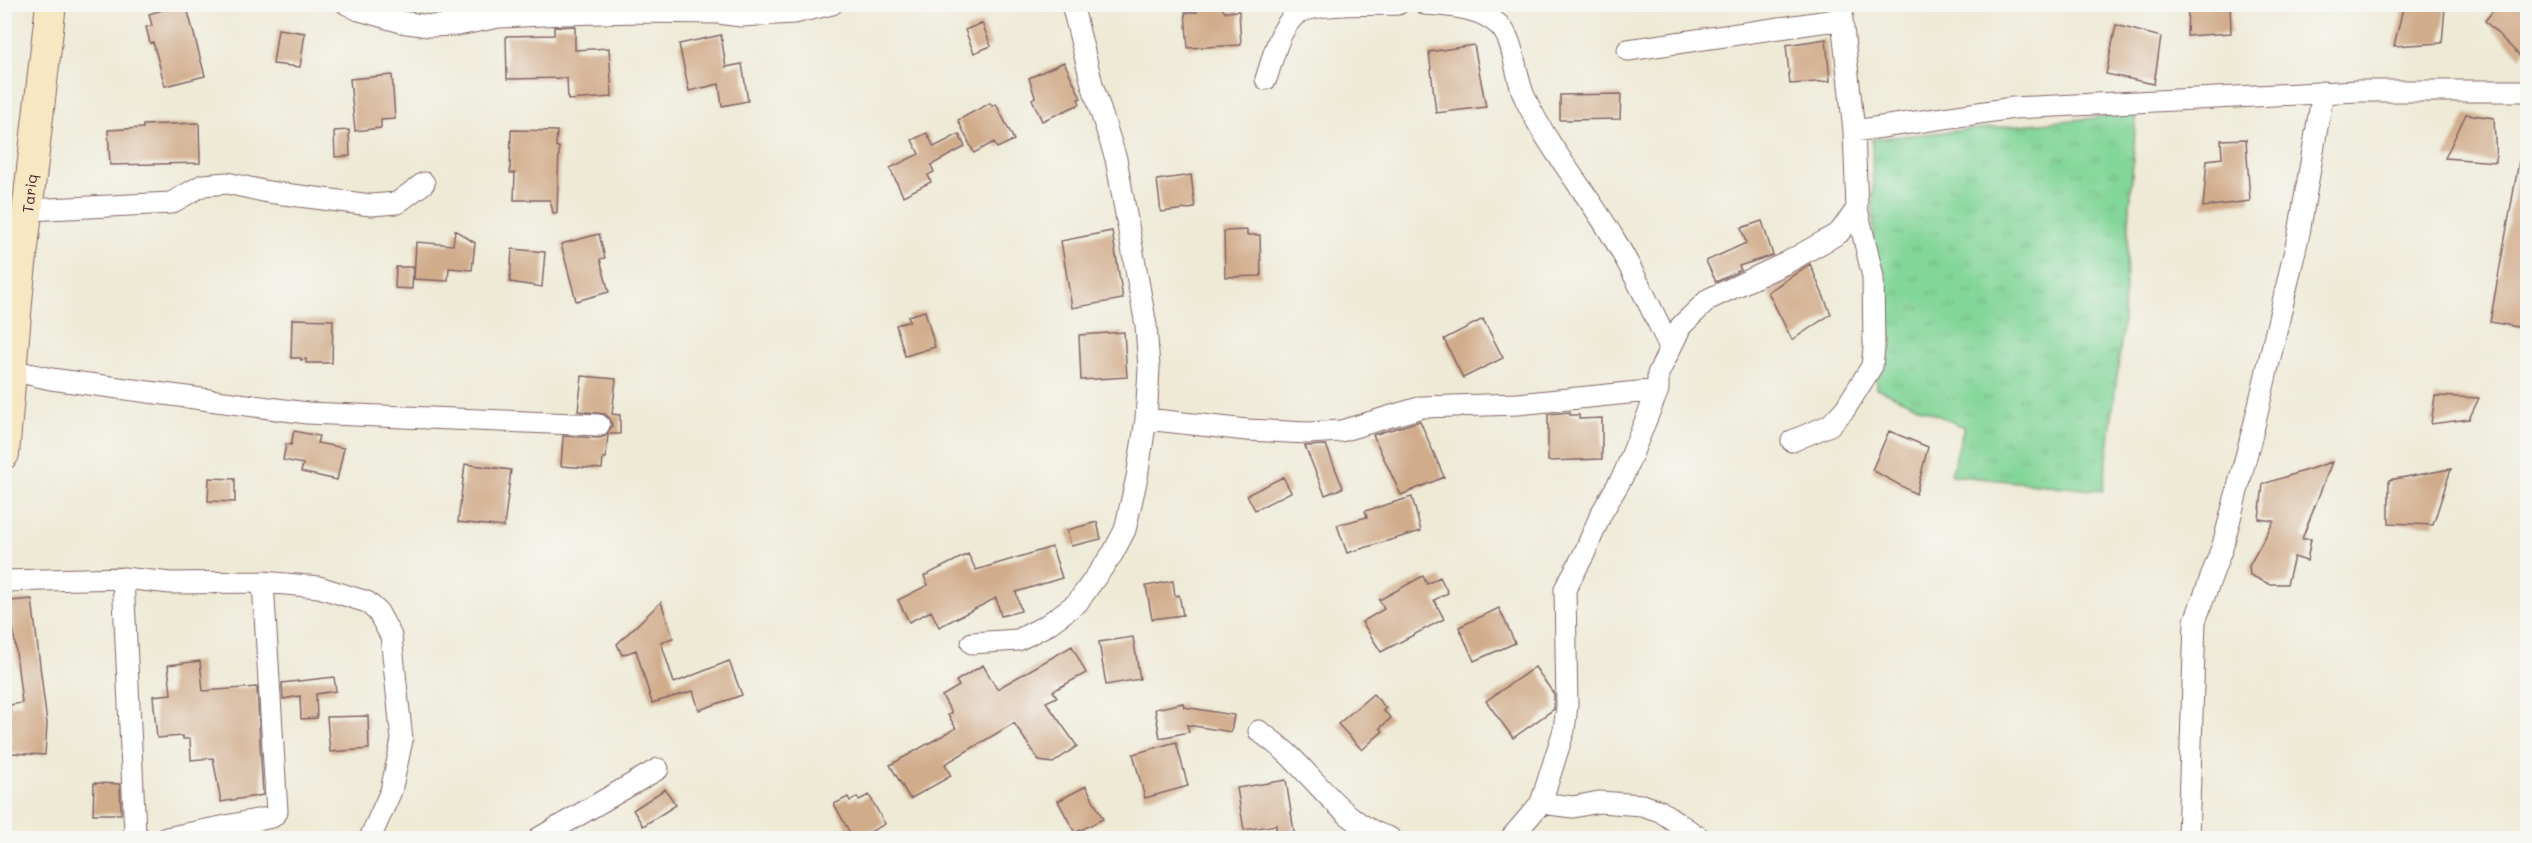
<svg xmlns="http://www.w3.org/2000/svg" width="2532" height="843" viewBox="0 0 2532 843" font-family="Mali,sans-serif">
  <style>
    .park { fill: url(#park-tufts); stroke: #667a62; stroke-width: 1.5 }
    .building { fill: #d1ac8b }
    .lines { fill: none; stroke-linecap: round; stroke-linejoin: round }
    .street-casing { stroke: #836667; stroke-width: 23 }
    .secondary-casing { stroke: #836667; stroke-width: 32 }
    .street { stroke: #fff; stroke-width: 21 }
    .secondary { stroke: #f7e8c3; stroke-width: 30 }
    .labels { text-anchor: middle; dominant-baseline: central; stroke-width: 5; stroke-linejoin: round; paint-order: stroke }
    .street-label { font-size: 15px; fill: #4a1f2b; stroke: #f6f6f2 }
  </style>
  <defs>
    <pattern id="park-tufts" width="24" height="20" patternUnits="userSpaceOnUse" patternTransform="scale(1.5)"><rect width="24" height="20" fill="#83d699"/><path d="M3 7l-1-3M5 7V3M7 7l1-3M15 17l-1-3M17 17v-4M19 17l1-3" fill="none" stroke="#73b784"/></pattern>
  </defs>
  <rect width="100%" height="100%" fill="#f6f6f2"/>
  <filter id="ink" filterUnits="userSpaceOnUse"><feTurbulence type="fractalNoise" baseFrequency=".0167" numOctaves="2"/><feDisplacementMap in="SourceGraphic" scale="12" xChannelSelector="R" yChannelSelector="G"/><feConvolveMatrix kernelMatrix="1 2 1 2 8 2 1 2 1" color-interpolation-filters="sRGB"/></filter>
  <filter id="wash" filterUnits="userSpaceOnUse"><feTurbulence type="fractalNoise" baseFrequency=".008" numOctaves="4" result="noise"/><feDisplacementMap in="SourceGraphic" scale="24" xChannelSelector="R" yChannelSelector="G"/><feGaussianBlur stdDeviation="1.35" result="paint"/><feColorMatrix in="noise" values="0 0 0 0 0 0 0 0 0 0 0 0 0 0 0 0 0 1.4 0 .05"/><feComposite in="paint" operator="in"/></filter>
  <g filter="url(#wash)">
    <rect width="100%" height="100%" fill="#eeead6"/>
    <path class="park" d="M2136,114L2122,334L2103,491L1951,475L1964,427L1876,388L1872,139Z"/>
    <g id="blocks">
      <path class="building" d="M182,4H186L205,76L165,86L153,42L150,43L146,27L152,26L149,14Z
        M1212,4H1217L1225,12L1239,11L1241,45L1188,48L1185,13L1197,12V9L1208,8Z
        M2188,4H2230L2231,33L2187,36Z
        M2404,4L2445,8L2442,43L2394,46Z
        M2498,4H2528V41L2521,57L2485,21Z
        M982,23L991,46L974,53L965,30Z
        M2116,25L2161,37L2154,84L2106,74Z
        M575,26V50L609,48L612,97L568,100L567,78L507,79L506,36L554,35V27Z
        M278,29L305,33L300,67L273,64Z
        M721,35L726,67L742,64L748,101L722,106L719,84L689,91L679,44Z
        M1826,39L1830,81L1790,84L1786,45Z
        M1474,45L1486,107L1436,113L1429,52Z
        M1064,62L1081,98L1078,99L1080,104L1042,121L1032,99L1035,97L1029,78Z
        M392,75L395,119L381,120V128L355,131L350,79Z
        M1621,94L1620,119L1560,120V95Z
        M990,103L992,106L996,104L1014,140L997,148L994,142L974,153L958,120Z
        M2466,114L2494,118L2496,162L2445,158Z
        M199,123L200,163L110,165L108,130L143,128V125Z
        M349,130L350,156L335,157L334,131Z
        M511,130L557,131L556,147H559L557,213H553L550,200H514L515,173H510Z
        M927,133L934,147L959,134L965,147L931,165L934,172L928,175L931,182L903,196L890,168L919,154L912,140Z
        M2246,139L2250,201L2203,207L2207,160L2222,158L2221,140Z
        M2519,161L2528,162V329L2490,322Z
        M1191,175L1195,208L1161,212L1157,180Z
        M1762,221L1773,255L1739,266L1741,270L1716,282L1706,261L1746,243L1741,228Z
        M455,230L475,243L472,270L449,268L448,281L414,279L416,242L453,245Z
        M1247,230V235H1260L1261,276L1225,277L1224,231Z
        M1112,231L1123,299L1072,308L1061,241Z
        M599,234L605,258L600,259L609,292L576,301L561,244Z
        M512,249L545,252L542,287L510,282Z
        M1810,264L1831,314L1792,340L1768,292Z
        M396,267H413L412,289L395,288Z
        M925,311L935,347L905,356L896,325L910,321L908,316Z
        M292,319L333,320L332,363H306V359L301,360V358H291Z
        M1483,319L1503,358L1463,378L1444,339Z
        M1124,332L1127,377L1081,380L1079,335Z
        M582,376L616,379L612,414L620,415V434H608L606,458H603L602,469L561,466L563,436L599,438L605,436L612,426L610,419L605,414L578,411Z
        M2435,396L2479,398L2469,419L2431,424Z
        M1570,412V415H1579V419L1602,418V459L1548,461V414Z
        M1420,421L1444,477L1401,495L1373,435Z
        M294,431L319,436L317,443L344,448L337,480L301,472L303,464L283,460L286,444L291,445Z
        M1889,431L1928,447L1916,494L1872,470Z
        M1326,445L1343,488L1325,495L1305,446Z
        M2332,462L2302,539H2311L2307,561L2294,557L2287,584H2269L2250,575L2249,566L2274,521L2259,519L2263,484Z
        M465,464L511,470L504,527L458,522Z
        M2451,469L2433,525L2389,523V480Z
        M1283,477L1291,492L1255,510L1247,495Z
        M209,478L235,479V502L208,501Z
        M1412,497L1421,531L1347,553L1337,525L1367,517L1365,511Z
        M1097,522L1101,539L1071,546L1067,530Z
        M1052,547L1062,578L1016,592L1021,611L1001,616L996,598L939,627L931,611L909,622L898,600L928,585L924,576L968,554L976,570Z
        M1423,576L1427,584L1440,577L1448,593L1434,600L1444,619L1381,652L1362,622L1384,609L1379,600Z
        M1173,581L1175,596L1179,595L1183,615L1152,619L1146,586Z
        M32,599L47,724L45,755L11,753L10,705L22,703L10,601Z
        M661,602L673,638L661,642L674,683L729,661L742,695L699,710L693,691L652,703L636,650L622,655L617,644Z
        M1499,608L1515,643L1474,661L1459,627Z
        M1133,637L1140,679L1106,685L1099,642Z
        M1072,646L1086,673L1053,691L1057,697L1046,702L1077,746L1053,763L1039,761L1014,723L945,764L951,776L910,799L890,765L956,728L948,715L952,713L942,696L959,686L956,681L983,665L997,689Z
        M200,661L203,691L257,687L263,795L221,802L213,758L191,760L190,739H183V736L157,738L153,696L171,694L168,665Z
        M1535,667L1554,694V709L1513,738L1486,701Z
        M334,677L336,691L316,694L317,718L301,719L300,696L283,699L282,683Z
        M1373,694L1386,708L1383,710L1391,718L1380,728L1383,731L1362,750L1338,724Z
        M1183,703L1184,707L1234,715L1231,732L1187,725L1189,732L1160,738L1155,709Z
        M368,716L369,749L330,752L327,717Z
        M1176,742L1188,786L1145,798L1133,754Z
        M1286,780L1295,838H1277L1276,825L1244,830L1237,788Z
        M94,783L120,784L121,814H93Z
        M1086,786L1103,819L1075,833L1058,801Z
        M665,789L676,805L643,826L633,810Z
        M869,795L885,824L859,838H853L834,804L848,797L850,801L857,797L859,800Z"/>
    </g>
  </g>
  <g filter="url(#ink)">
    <use href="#blocks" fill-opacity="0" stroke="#836667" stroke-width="1.5"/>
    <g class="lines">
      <g class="street-casing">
        <path id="street" d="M347,4L359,10L401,22L429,26L458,25L499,17L564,14L638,12L718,13L741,16L794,13L832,4
          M1425,4C1451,6 1479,7 1499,25C1515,40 1515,78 1525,98C1548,148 1585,190 1613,237C1634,272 1652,310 1670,347
          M1628,50L1842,19
          M1266,79C1273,58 1278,32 1294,16C1309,1 1376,5 1398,4
          M1854,131L2013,108L2358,91H2528
          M28,210L171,203L203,185L227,183L268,192L371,205L397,203L424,183
          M11,370L51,379L307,413L599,425
          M1146,419L1247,430L1308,433L1341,431L1422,407L1518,404L1658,390
          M1792,441L1830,425L1845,409L1872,366L1874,348L1873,277L1857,209L1854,131L1842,19L1843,4
          M123,578L135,833L140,838
          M4,581L123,578L171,583L263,582L319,587L367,602L378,612L391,636L402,740L391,791L370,838
          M972,643L1018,640L1047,625L1077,603L1113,553L1125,530L1137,477L1146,419L1149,368L1146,325L1116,159L1092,84L1072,4
          M1259,731C1271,740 1284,749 1294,760C1323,789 1350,827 1390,838
          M1541,803L1573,807L1599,802L1642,805L1660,811L1700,838
          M166,838L272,817L277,812L263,582
          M539,838L658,769
          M1511,838L1541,803L1564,730L1567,706L1565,589L1584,554L1601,514L1624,474L1658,390V374L1681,326L1709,299L1786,263L1839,233L1857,209
          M2188,838L2195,621L2223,545L2255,422L2299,233L2323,92"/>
      </g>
      <g class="secondary-casing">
        <g id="secondary">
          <path id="s1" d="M4,454L18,291L51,4"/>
        </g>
      </g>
      <use href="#street" class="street"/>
      <use href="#secondary" class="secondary"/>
    </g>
  </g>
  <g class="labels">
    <g class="street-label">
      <text stroke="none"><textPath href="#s1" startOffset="262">Tariq</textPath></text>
    </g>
  </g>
  <rect width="2532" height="843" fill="none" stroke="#f6f6f2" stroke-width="24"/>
</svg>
